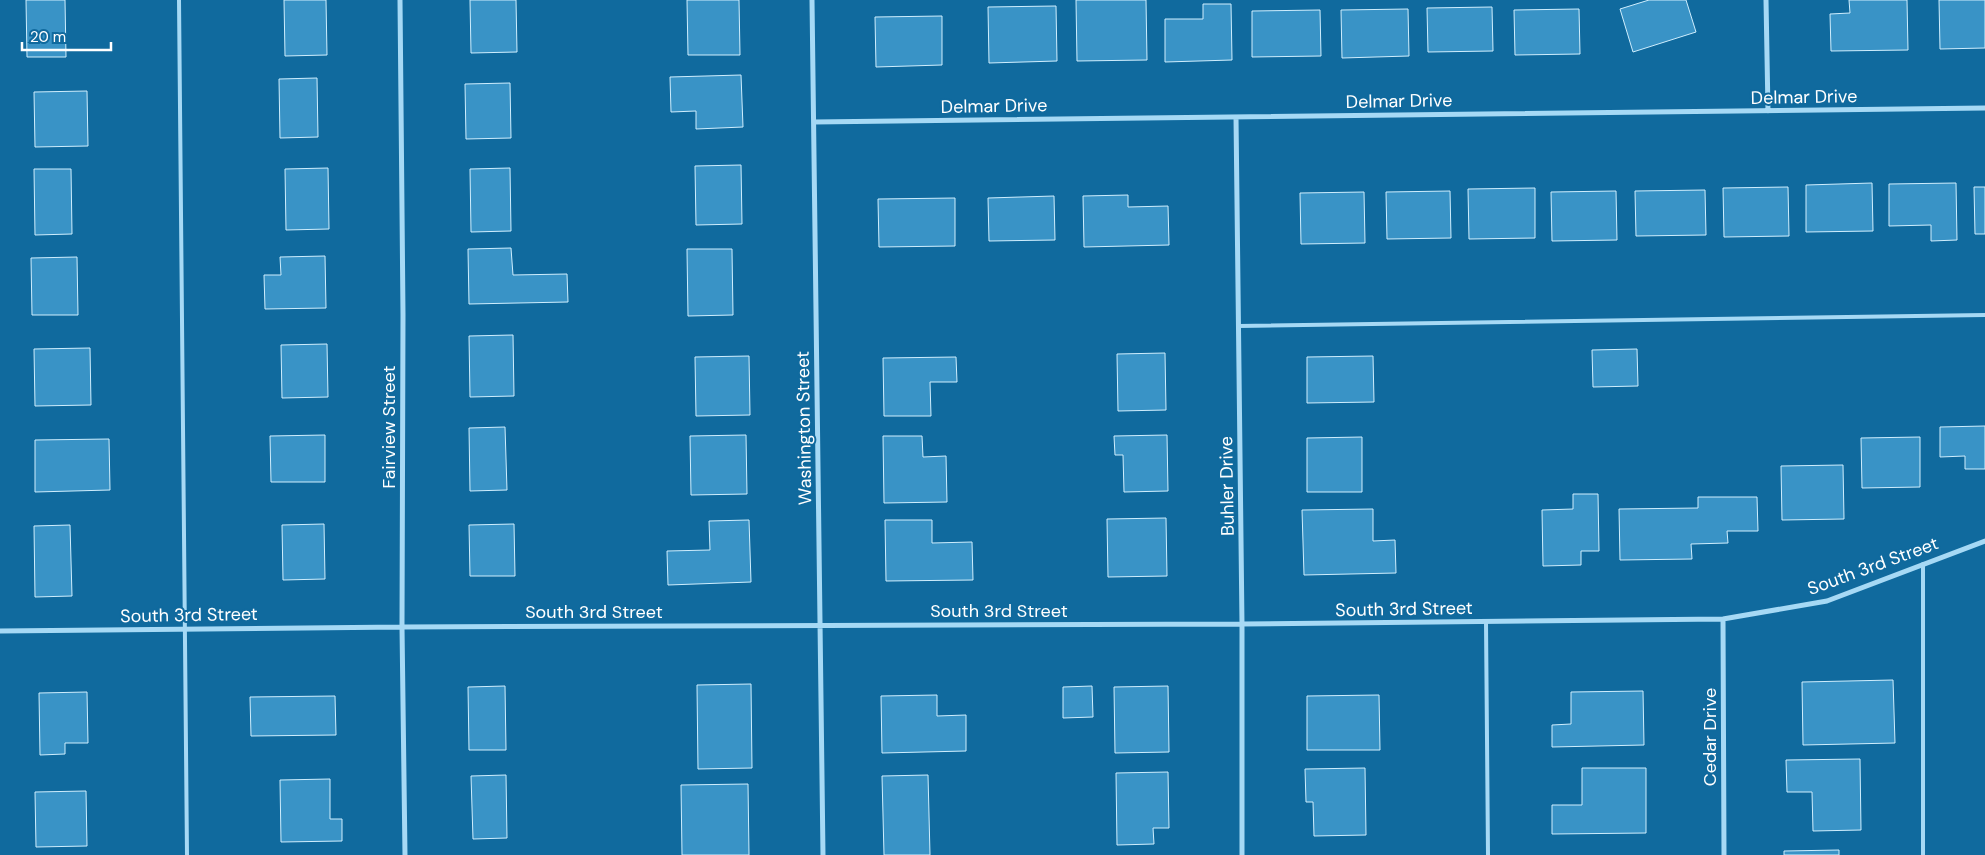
<svg xmlns="http://www.w3.org/2000/svg" width="1985" height="855" viewBox="0 0 1985 855" font-family="'DM Sans',sans-serif">
  <style>
    .building { fill: #3993c6; stroke: #cfeefe }
    .lines { fill: none; stroke-linecap: round; stroke-linejoin: round }
    .service { stroke: #a6d9f5; stroke-width: 4 }
    .minor { stroke: #a6d9f5; stroke-width: 5 }
    .labels { text-anchor: middle; dominant-baseline: central; stroke-width: 4; stroke-linejoin: round; paint-order: stroke }
    .street-label { font-size: 18px; fill: #fff; stroke: #106a9e }
  </style>
  <rect width="100%" height="100%" fill="#106a9e"/>
  <path class="building" d="M26,0H65L66,57H27Z
    M284,0H326L327,55L285,56Z
    M470,0H516L517,52L471,53Z
    M687,0H739L740,55H688Z
    M1076,0H1146L1147,60L1077,61Z
    M1649,0H1686L1696,32L1633,52L1620,9Z
    M1849,0H1907L1908,50L1831,51L1830,14L1850,13Z
    M1939,0H1985V48L1940,49Z
    M1203,4H1231L1232,60L1165,62V19H1203Z
    M1056,6L1057,61L989,63L988,7Z
    M1492,7L1493,51L1428,52L1427,8Z
    M1408,9L1409,56L1342,58L1341,10Z
    M1579,9L1580,54L1515,55L1514,10Z
    M1320,10L1321,56L1252,57V11Z
    M942,16V65L876,67L875,17Z
    M741,75L743,127L696,129V111L671,112L670,77Z
    M317,78L318,137L280,138L279,79Z
    M510,83L511,138L466,139L465,84Z
    M87,91L88,146L35,147L34,92Z
    M741,165L742,224L696,225L695,166Z
    M328,168L329,229L286,230L285,169Z
    M510,168L511,231L471,232L470,169Z
    M34,169H71L72,234L35,235Z
    M1872,183L1873,231L1806,232V185Z
    M1956,183L1957,240L1931,241V225L1889,226V184Z
    M1788,187L1789,236L1724,237L1723,188Z
    M1974,187H1985V234H1975Z
    M1535,188V238L1469,239L1468,189Z
    M1705,190L1706,235L1636,236L1635,191Z
    M1450,191L1451,238L1387,239L1386,192Z
    M1616,191L1617,240L1552,241L1551,192Z
    M1364,192L1365,243L1301,244L1300,193Z
    M1128,195V207L1168,206L1169,245L1084,247L1083,196Z
    M1054,196L1055,240L989,241L988,198Z
    M955,198V246L879,247L878,199Z
    M511,248L513,275L567,274L568,302L469,304L468,249Z
    M687,249H732L733,315L688,316Z
    M325,256L326,308L265,309L264,275H281L280,257Z
    M77,257L78,315H32L31,258Z
    M513,335L514,396L470,397L469,336Z
    M327,344L328,397L282,398L281,345Z
    M90,348L91,405L35,406L34,349Z
    M1637,349L1638,386L1593,387L1592,350Z
    M1165,353L1166,410L1118,411L1117,354Z
    M749,356L750,415L696,416L695,357Z
    M1373,356L1374,402L1307,403V357Z
    M956,357L957,382H930L931,416H884L883,358Z
    M1985,426V469H1965V456L1940,457V427Z
    M505,427L507,490L470,491L469,428Z
    M325,435V482H271L270,436Z
    M746,435L747,494L691,495L690,436Z
    M1167,435L1168,491L1124,492L1123,455H1115L1114,436Z
    M883,436H922L923,457L946,456L947,502L884,503Z
    M1362,437V492H1307V438Z
    M1920,437V487L1862,488L1861,438Z
    M109,439L110,490L35,492V440Z
    M1843,465L1844,519L1782,520L1781,466Z
    M1573,494H1598L1599,551H1581V565L1543,566L1542,510L1573,509Z
    M1698,497H1757L1758,531H1727L1728,543L1691,544L1692,559L1620,560L1619,509L1698,508Z
    M1373,509V541L1395,540L1396,573L1304,575L1302,510Z
    M1166,518L1167,576L1108,577L1107,519Z
    M749,520L751,582L668,585L667,551L710,550L709,521Z
    M885,520H932V543L972,542L973,580L886,581Z
    M324,524L325,579L283,580L282,525Z
    M514,524L515,576H470L469,525Z
    M70,525L72,596L35,597L34,526Z
    M1893,680L1895,743L1803,745L1802,682Z
    M751,684L752,768L698,769L697,685Z
    M505,686L506,750H469L468,687Z
    M1092,686L1093,717L1063,718V687Z
    M1168,686L1169,752L1115,753L1114,687Z
    M1643,691L1644,745L1552,747V725L1571,724V692Z
    M87,692L88,743H65V754L40,755L39,693Z
    M937,695V716L966,715V751L882,753L881,696Z
    M1379,695L1380,750H1307V696Z
    M335,696L336,735L251,736L250,697Z
    M1860,759L1861,830L1813,831L1812,792H1787L1786,760Z
    M1365,768L1366,835L1314,836L1313,802H1306L1305,769Z
    M1582,768H1646V833L1552,834V805H1582Z
    M1168,772L1169,828H1153L1154,844L1117,845L1116,773Z
    M506,775L507,838L473,839L471,776Z
    M928,775L930,855H884L882,776Z
    M330,779V819H342V841L281,842L280,780Z
    M748,784L749,855H682L681,785Z
    M86,791L87,846L36,847L35,792Z
    M1839,850V855H1784V851Z"/>
  <g class="lines">
    <path class="service" d="M179,0L187,855
      M1239,326L1985,315
      M1486,622L1488,855
      M1923,855V564"/>
    <path class="minor" d="M400,0L403,315L402,627L405,855
      M812,0L823,855
      M1766,0L1768,111
      M1236,117L1242,624V855
      M814,122L1985,108
      M1723,619L1724,855
      M0,631L402,627L1242,624L1723,619L1827,601L1985,541"/>
  </g>
  <g class="labels">
    <g class="street-label">
      <text transform="translate(1804 97) rotate(-1)">Delmar Drive</text>
      <text transform="translate(1399 101) rotate(-1)">Delmar Drive</text>
      <text transform="translate(994 106) rotate(-1)">Delmar Drive</text>
      <text transform="translate(389 427) rotate(-90)">Fairview Street</text>
      <text transform="translate(804 428) rotate(-91)">Washington Street</text>
      <text transform="translate(1227 486) rotate(-91)">Buhler Drive</text>
      <text transform="translate(1873 566) rotate(-20)">South 3rd Street</text>
      <text transform="translate(1404 609) rotate(-1)">South 3rd Street</text>
      <text x="999" y="611">South 3rd Street</text>
      <text x="594" y="612">South 3rd Street</text>
      <text transform="translate(189 615) rotate(-1)">South 3rd Street</text>
      <text transform="translate(1710 737) rotate(-90)">Cedar Drive</text>
    </g>
  </g>
  <path d="M22 42v8h89v-8" fill="none" stroke="#ffffff" stroke-width="2.5"/>
  <text x="30" y="42" font-size="15" fill="#ffffff" stroke="#106a9e" stroke-width="4" paint-order="stroke">20 m</text>
</svg>
